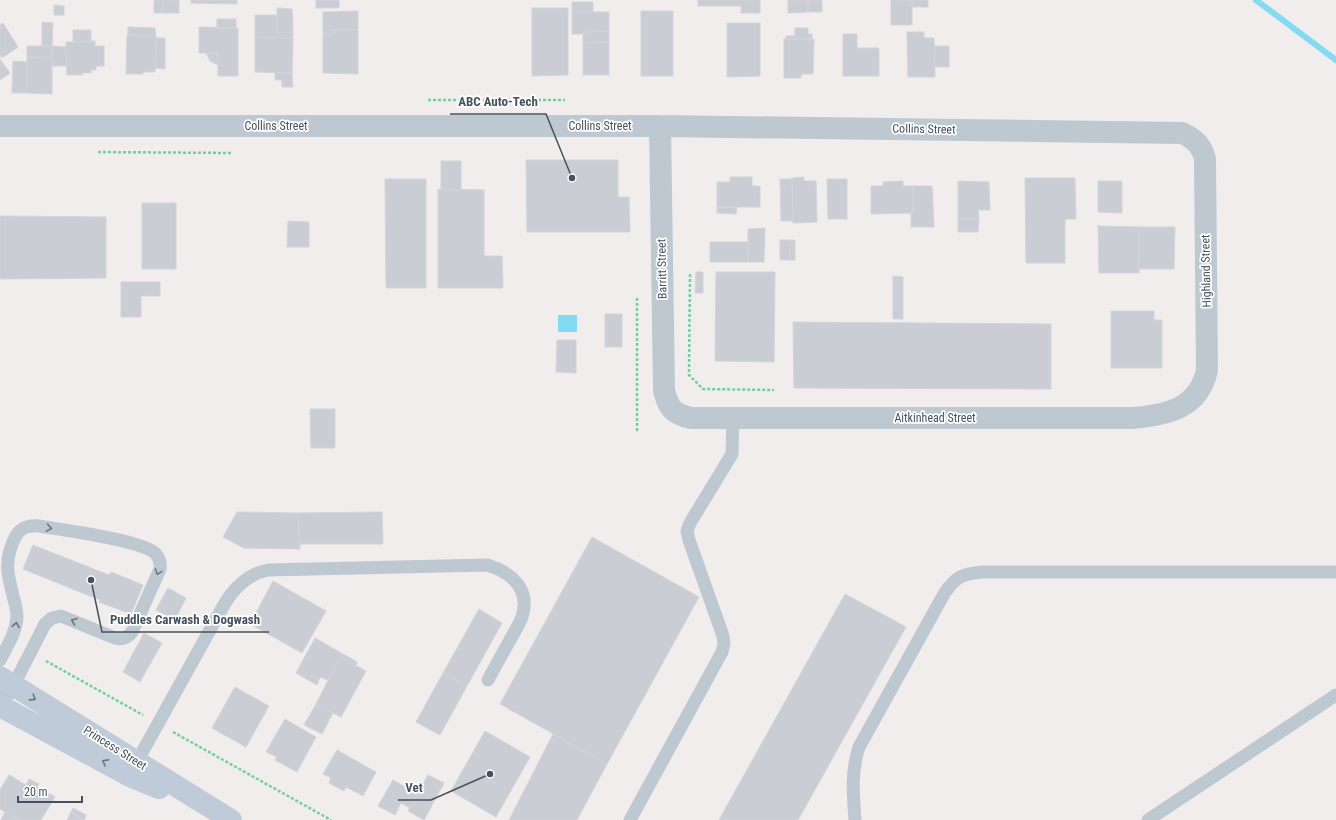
<svg xmlns="http://www.w3.org/2000/svg" width="1336" height="820" viewBox="0 0 1336 820" font-family="'Roboto Condensed',sans-serif">
  <style>
    .water { fill: #83daf1 }
    .lines { fill: none; stroke-linecap: round; stroke-linejoin: round }
    .stream { stroke: #83daf1; stroke-width: 6 }
    .building { fill: #cacdd3; stroke: #d1d4da }
    .path { stroke: #6fd1a1; stroke-width: 2.5; stroke-dasharray: 3 2; stroke-linecap: butt }
    .service { stroke: #bdc8d1; stroke-width: 13 }
    .minor { stroke: #bdc8d1; stroke-width: 22 }
    .secondary { stroke: #bfcbd8; stroke-width: 22 }
    .oneway { stroke: #69757f }
    .oneway2 { stroke: #6a7681 }
    .labels { text-anchor: middle; dominant-baseline: central; stroke-width: 3.5; stroke-linejoin: round; paint-order: stroke }
    .street-label { font-size: 12px; fill: #45515c; stroke: #fff }
    .leader { fill: none; stroke: #45515c; stroke-width: 1.5 }
    .callout-dot { fill: #45515c; stroke: #fff; stroke-width: 1.5 }
    .callout-label { font-size: 13px; text-anchor: middle; font-weight: bold; fill: #45515c; stroke: #fff; stroke-width: 3.5; stroke-linejoin: round; paint-order: stroke }
  </style>
  <rect width="100%" height="100%" fill="#f1eded"/>
  <path class="water" d="M558,315H577V332H558Z"/>
  <g class="lines">
    <path class="stream" d="M1256,0L1336,60"/>
  </g>
  <path class="building" d="M154,0H163V13H154Z
    M163,0H179V13H163Z
    M191,0H237V4L191,3Z
    M316,0H339V8H316Z
    M698,0H760V13H741V6H698Z
    M788,0H808V12L788,13Z
    M808,0H822V12H808Z
    M891,0H912V25H891Z
    M912,0H928V7H912Z
    M572,2H593V12H572Z
    M54,5L64,6V15H54Z
    M277,8L292,9L293,32L277,33Z
    M532,8H568V75L532,76Z
    M358,11V30H331V35H323V12Z
    M641,11H673V76H641Z
    M572,12H609V31L583,32V34H572Z
    M255,15H277V33L293,32V38L255,37Z
    M217,19H236V28H217Z
    M42,22L53,23L52,46H42Z
    M3,23L18,47L2,58L0,55V25Z
    M727,23H760V76L727,77Z
    M128,27L155,28L156,36L128,35Z
    M199,27L238,28V76H218V53H199Z
    M795,28H808V34H812V39H786V36H795Z
    M73,30H91V41L73,42Z
    M331,30H358V74L323,73V35H331Z
    M609,31V42L583,43V32Z
    M907,32H924V38H934L935,77H908Z
    M843,34H857V48H879V76H843Z
    M127,35L156,36L155,72H143V74H126Z
    M255,37L293,38L292,73L255,72Z
    M156,38H165V69L155,68Z
    M784,39H814L813,74H801V78H784Z
    M95,41V46H104V66H96V70H91V73H82V75H67L66,42Z
    M609,42V75H583V43Z
    M27,46H52V58L27,57Z
    M52,46L66,47L67,66H52Z
    M934,46H949V67H935Z
    M206,53H218V65L210,61Z
    M27,57L52,58V94L27,93Z
    M0,59L10,73L0,80Z
    M13,61L27,62V93H12Z
    M275,72L292,73L293,87H282V80H275Z
    M526,160H618V197H629L630,232H527Z
    M441,161H461V190L441,189Z
    M730,177H752V186H760V207H717V182H730Z
    M804,177V181H816L817,222L793,223L792,178Z
    M1025,178H1075L1076,219H1065V263H1026Z
    M385,179H426V288H386Z
    M780,179H792L793,221H781Z
    M827,179H847V219H828Z
    M903,181V186H913V213L871,214V186H883V182Z
    M958,181L989,182L990,210H978L979,219H958Z
    M1098,181H1122V213L1098,212Z
    M913,186H932L934,227H911V213H913Z
    M438,189L484,190V256H502L503,288H438Z
    M142,203H176V269H142Z
    M717,207H737L736,214L717,213Z
    M0,216L106,217V278L0,279Z
    M958,219H979L978,232H958Z
    M288,221L309,222V247H287Z
    M1098,226L1139,227V273H1099Z
    M1139,227H1175L1174,269H1138Z
    M765,228L764,262H748V229Z
    M780,240H790V260H780Z
    M790,240H795V260H790Z
    M710,242H748V262H710Z
    M696,272H703V293H695Z
    M716,272H775L774,362L715,361Z
    M893,276L903,277V319H893Z
    M121,282H160V296H141V317H121Z
    M1111,311H1154V320H1162V368H1111Z
    M605,314H622V347H605Z
    M793,322L1051,324V389L794,388Z
    M557,340H576V373L556,372Z
    M310,409H335V448H311Z
    M237,512L298,513L300,549L244,548L223,537Z
    M382,512L383,544H300L298,513Z
    M592,537L699,597L607,764L500,704Z
    M33,545L109,575L111,572L143,585L131,614L99,602L100,600L23,569Z
    M273,581L326,611L302,653L250,624Z
    M168,588L186,598L175,620L156,610Z
    M845,594L906,627L798,820H719Z
    M479,609L502,623L467,686L443,673Z
    M144,633L162,643L140,682L123,672Z
    M315,638L357,662L356,665L340,657L328,680L320,677L317,685L296,673Z
    M340,657L366,671L341,717L316,704Z
    M443,673L467,686L440,735L416,722Z
    M235,687L269,706L246,747L212,728Z
    M316,704L333,713L322,734L304,725Z
    M285,719L316,737L297,772L275,760L277,757L266,752Z
    M485,731L530,757L496,817L451,791Z
    M553,734L607,764L577,820H509Z
    M337,750L376,772L363,796L346,787L344,791L329,783L331,778L323,774Z
    M9,775L26,785L29,779L39,784L37,787L55,797L41,820H20L0,809V790Z
    M428,775L444,783L424,820L408,811Z
    M393,780L418,794L410,808L401,803L395,815L378,806Z
    M73,808L86,815L84,820L71,812Z
    M5,812L20,820H1Z
    M71,812L84,820H85H67Z"/>
  <g class="lines">
    <path class="path" d="M428,100H565
      M98,152L232,153
      M690,274L689,375L703,389L774,390
      M637,431V298
      M46,661L143,715
      M173,732L331,820"/>
    <path class="service" d="M0,660C7,646 16,633 17,617C17,610 15,603 13,596C8,575 4,563 13,542C18,529 25,525 39,526C62,530 142,540 156,554C159,558 161,563 160,569L132,632C127,638 123,640 115,638L61,616L52,618L45,624L9,694L0,698
      M134,767L225,603C235,587 248,574 268,570L487,565C511,572 531,589 522,617C519,625 513,634 509,642C502,654 495,667 488,680
      M630,820L722,652L724,644L723,636L689,540L687,531L690,523L732,454L733,418
      M855,820C853,795 851,771 859,747L944,594C956,576 962,574 983,572H1336
      M1148,820L1336,695"/>
    <path class="minor" d="M0,126H660L1182,133C1195,139 1202,146 1205,159L1207,370C1199,408 1168,415 1133,418H691C673,414 668,408 664,390L660,126"/>
    <path class="secondary" d="M0,677L231,820
      M0,706L130,776L159,788"/>
  </g>
  <defs><path id="oneway-chevron" d="M-2-3.5L2.5 0L-2 3.5" fill="none" stroke-width="1.6" stroke-linecap="round" stroke-linejoin="round"/></defs>
  <g class="oneway">
    <use href="#oneway-chevron" transform="translate(49 528) rotate(10)"/>
    <use href="#oneway-chevron" transform="translate(158 572) rotate(110)"/>
    <use href="#oneway-chevron" transform="translate(74 621) rotate(-158)"/>
    <use href="#oneway-chevron" transform="translate(16 625) rotate(-79)"/>
  </g>
  <g class="oneway2">
    <use href="#oneway-chevron" transform="translate(33 698) rotate(33)"/>
    <use href="#oneway-chevron" transform="translate(105 762) rotate(-152)"/>
  </g>
  <g class="labels">
    <g class="street-label">
      <text x="276" y="126">Collins Street</text>
      <text x="600" y="126">Collins Street</text>
      <text transform="translate(924 129) rotate(1)">Collins Street</text>
      <text transform="translate(662 269) rotate(-91)">Barritt Street</text>
      <text transform="translate(1206 271) rotate(-91)">Highland Street</text>
      <text x="935" y="418">Aitkinhead Street</text>
      <text transform="translate(115 748) rotate(32)">Princess Street</text>
    </g>
  </g>
  <path class="leader" d="M572 178L546 114H450M91 580L102 632H269M490 774L431 800H398"/>
  <g class="callout-dot">
    <circle cx="572" cy="178" r="4"/>
    <circle cx="91" cy="580" r="4"/>
    <circle cx="490" cy="774" r="4"/>
  </g>
  <g class="callout-label">
    <text x="498" y="106">ABC Auto-Tech</text>
    <text x="185" y="624">Puddles Carwash &amp; Dogwash</text>
    <text x="414" y="792">Vet</text>
  </g>
  <path d="M18 796v6h64v-6" fill="none" stroke="#45515c" stroke-width="2"/>
  <text x="24" y="796" font-size="12" fill="#45515c" stroke="#ffffff" stroke-width="3" paint-order="stroke">20 m</text>
</svg>
